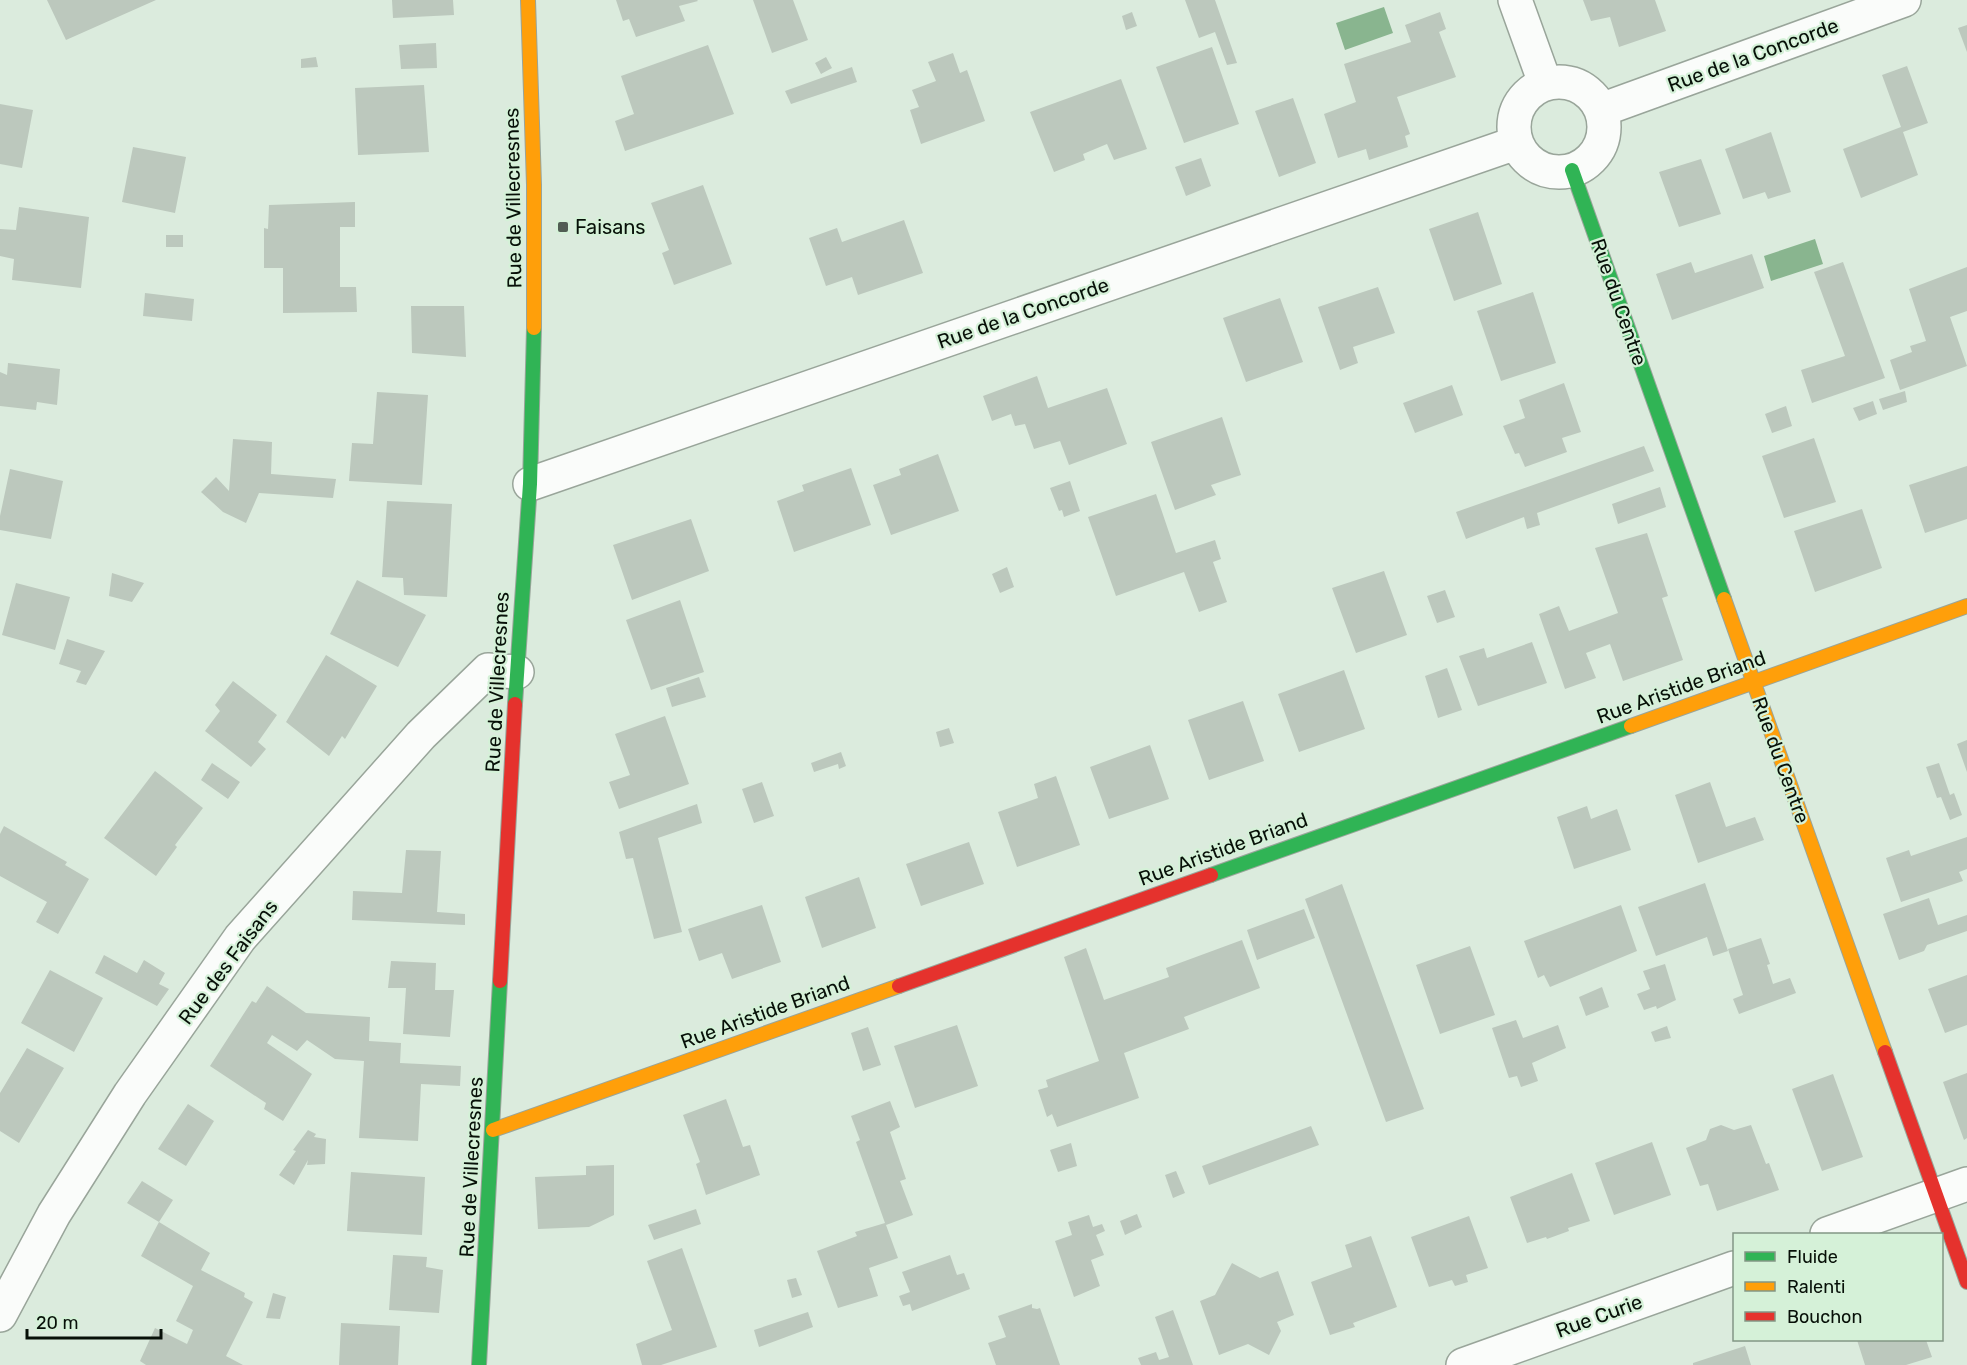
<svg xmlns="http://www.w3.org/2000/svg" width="1967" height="1365" viewBox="0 0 1967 1365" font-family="Rubik,sans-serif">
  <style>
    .water { fill: #89b58f }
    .building { fill: #bcc8bd }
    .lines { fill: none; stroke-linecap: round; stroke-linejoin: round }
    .street-casing { stroke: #99a59a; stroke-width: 36 }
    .fast-casing { stroke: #99a59a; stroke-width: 16 }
    .slow-casing { stroke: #99a59a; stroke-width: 16 }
    .jam-casing { stroke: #99a59a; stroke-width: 16 }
    .street { stroke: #fafcfa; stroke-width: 33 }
    .fast { stroke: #30b455; stroke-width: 14 }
    .slow { stroke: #ff9f0a; stroke-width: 14 }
    .jam { stroke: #e5322d; stroke-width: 14 }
    .poi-dot { fill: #515d53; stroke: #d5f1d8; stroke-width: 2 }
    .labels { text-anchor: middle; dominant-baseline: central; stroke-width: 4.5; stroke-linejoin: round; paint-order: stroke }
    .street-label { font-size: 20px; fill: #071008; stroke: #d5f1d8 }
    .poi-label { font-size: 20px; fill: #071008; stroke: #d5f1d8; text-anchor: start }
  </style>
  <rect width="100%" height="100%" fill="#dbebdd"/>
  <path class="water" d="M1384,7L1393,33L1345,50L1336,23Z
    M1815,239L1823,264L1771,281L1764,256Z"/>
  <path class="building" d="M47,0H156L66,40Z
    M392,0H453L454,15L393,18Z
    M616,0H697L698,1L679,6L685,21L636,37L629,19L623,21Z
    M753,0H793L808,40L772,53Z
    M1185,0H1215L1237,63L1227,65L1215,32L1199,38Z
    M1583,0H1655L1666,31L1619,47L1610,17L1591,21Z
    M1132,12L1137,26L1126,30L1122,16Z
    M1440,12L1446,29L1439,32L1456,77L1397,97L1410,134L1405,136L1408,147L1369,160L1366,149L1338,158L1324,114L1356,102L1344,64L1411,42L1405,25Z
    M1967,25V52L1958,28Z
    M436,43L437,68L401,69L399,45Z
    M708,45L734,114L625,151L615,121L634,114L621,76Z
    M1212,47L1239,124L1184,143L1156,67Z
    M953,53L960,73L967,70L985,121L921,144L910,110L919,107L912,90L936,81L928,62Z
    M316,57L318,67L301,68V59Z
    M826,57L832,68L821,74L815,63Z
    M1907,66L1928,123L1903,132L1918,175L1861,198L1843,149L1901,127L1882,75Z
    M852,67L857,82L791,104L785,91Z
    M1121,79L1147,149L1114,160L1107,144L1083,154L1085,160L1054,172L1030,112Z
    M424,85L429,152L358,155L355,88Z
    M1293,98L1316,163L1279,177L1255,111Z
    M0,104L33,110L22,168L0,164Z
    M1771,132L1791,192L1768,199L1765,192L1743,199L1725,149Z
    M133,147L186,157L175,213L122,202Z
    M1201,158L1211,186L1186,196L1175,167Z
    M1701,159L1721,214L1679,227L1659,172Z
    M703,185L732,264L674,285L662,253L669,250L651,203Z
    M355,202V227H340V287H356L357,312L283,313V268H264V228L268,229L269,205Z
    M19,207L89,217L81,288L12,280L14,259L0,256V229L16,230Z
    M1478,212L1502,284L1454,301L1429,229Z
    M904,220L923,273L858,295L852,277L826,286L809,238L837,228L842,242Z
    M166,235H183V247H166Z
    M1752,254L1764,288L1672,320L1656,274L1691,262L1695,273Z
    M1843,262L1885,378L1812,403L1801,370L1845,356L1814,272Z
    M1967,267V311L1950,317L1967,366L1900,390L1890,360L1912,352L1910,346L1926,341L1909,289Z
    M1378,287L1395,333L1353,347L1358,363L1340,370L1318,307Z
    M1533,292L1556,363L1501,381L1477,311Z
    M145,293L194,299L192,321L143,316Z
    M1280,298L1303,362L1246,382L1223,318Z
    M411,306H464L466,357L412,353Z
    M8,363L60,369L57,405L37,402L36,410L0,406V372L7,375Z
    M1037,376L1048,408L1107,388L1127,444L1069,465L1060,441L1034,449L1025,424L1015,426L1011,414L992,421L983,396Z
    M1564,383L1581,432L1562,438L1567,452L1525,467L1519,453L1515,454L1503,426L1525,418L1519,400Z
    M1452,385L1463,415L1415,433L1403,403Z
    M1905,391L1907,402L1883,410L1879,399Z
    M377,392L428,395L422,485L349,481L352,443L373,444Z
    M1873,401L1877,414L1859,421L1853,408Z
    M1786,406L1792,426L1772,433L1765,414Z
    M1222,417L1241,475L1211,485L1216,495L1175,510L1151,442Z
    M1814,438L1836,502L1784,518L1762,456Z
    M233,439L272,442L271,474L336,479L333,498L259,493L246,523L223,512L201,492L216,477L229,491Z
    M1644,446L1654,471L1537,513L1540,525L1527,529L1524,517L1466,539L1456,512Z
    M938,454L959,511L891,535L873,485L901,475L899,469Z
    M1967,466V519L1925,533L1909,485Z
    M851,468L871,525L794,552L777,501L804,491L802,485Z
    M10,469L63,481L51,539L0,530V516Z
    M1070,481L1080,511L1064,517L1062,510L1059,511L1050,488Z
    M1660,487L1666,507L1618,524L1612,504Z
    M1156,494L1176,553L1215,540L1221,559L1213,562L1227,602L1199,612L1184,572L1116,596L1088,517Z
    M387,501L452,504L447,597L404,595L403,578L382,577Z
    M1862,509L1882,568L1815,592L1794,531Z
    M691,519L709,571L632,600L613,545Z
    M1647,533L1668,596L1662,598L1683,660L1623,681L1610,644L1586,653L1596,678L1565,689L1539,614L1559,606L1569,631L1618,613L1595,548Z
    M1007,567L1014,587L1000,593L992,574Z
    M1384,571L1407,635L1356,653L1332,588Z
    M112,573L144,583L132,602L109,596Z
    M357,580L426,615L398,667L330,634Z
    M16,583L70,597L55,650L2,635Z
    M1445,590L1455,617L1437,623L1427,596Z
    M680,600L704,672L651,690L626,620Z
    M67,639L105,651L86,685L76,682L81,671L59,664Z
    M1532,642L1547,683L1478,706L1459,656L1484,648L1487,658Z
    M326,655L377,686L345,739L342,736L329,756L286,722Z
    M1447,668L1462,710L1438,718L1425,676Z
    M1344,670L1365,729L1299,752L1278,694Z
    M699,677L706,697L672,707L666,688Z
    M233,681L277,715L258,742L266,749L251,767L205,731L220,711L215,705Z
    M1243,701L1264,761L1209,780L1188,720Z
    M665,716L689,784L619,809L609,782L630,775L615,734Z
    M949,728L954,743L940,747L936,732Z
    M1967,740V772L1957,744Z
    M1150,745L1169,799L1109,819L1090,767Z
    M841,752L846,766L839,769L838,764L814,772L811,763Z
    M212,763L240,782L228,799L201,780Z
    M1939,763L1950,795L1954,793L1962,815L1950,820L1941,797L1937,798L1926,767Z
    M155,771L203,808L175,845L177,847L156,876L104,838Z
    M1056,776L1080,845L1017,867L998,812L1038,798L1034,784Z
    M762,782L774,816L754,823L742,789Z
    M1710,782L1726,827L1755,817L1764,840L1698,863L1675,795Z
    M697,804L702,823L658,838L682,932L654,939L633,858L626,859L619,832Z
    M1587,806L1591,819L1617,809L1631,850L1574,869L1557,817Z
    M4,826L67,862L65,865L89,879L58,934L36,922L47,902L0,876V834Z
    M1967,837V869L1959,872L1963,881L1901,902L1886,858L1909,850L1911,856Z
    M969,842L984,884L921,906L906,864Z
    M406,850L441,851L437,912L465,914V925L352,920L353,891L402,893Z
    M859,877L876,928L822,948L805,897Z
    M1705,883L1728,951L1713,956L1707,937L1656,956L1638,907Z
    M1342,884L1424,1109L1386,1122L1305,899Z
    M1929,898L1938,925L1967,915V931L1927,945L1924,951L1899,960L1883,914Z
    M762,905L781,962L732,979L722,953L699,961L688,929Z
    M1621,905L1637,951L1550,987L1544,975L1538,978L1524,941Z
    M1304,909L1315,938L1257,960L1247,930Z
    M1761,938L1770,964L1767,965L1773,984L1790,978L1796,993L1739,1014L1733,999L1743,995L1728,949Z
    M1242,940L1260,988L1184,1017L1189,1029L1124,1053L1139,1098L1057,1127L1052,1114L1047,1117L1038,1090L1048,1087L1046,1080L1099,1061L1064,957L1086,948L1104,1000L1169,977L1166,968Z
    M1470,946L1495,1015L1440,1034L1416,965Z
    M104,955L137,973L144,960L165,973L159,984L169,989L157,1006L95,973Z
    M391,961L436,963L435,990H454L450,1037L403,1034L406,988H388Z
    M1665,964L1676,1000L1657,1009L1656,1006L1644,1010L1637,994L1650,989L1643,971Z
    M50,970L103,998L74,1052L21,1023Z
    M1967,975V1025L1945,1033L1928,989Z
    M267,986L306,1013L370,1017L369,1041L401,1043L400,1063L461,1066L460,1086L421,1084L418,1141L359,1138L364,1061L335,1059L307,1040L297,1051L272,1035L267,1043L312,1074L283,1121L264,1109L266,1103L210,1066L252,1001L256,1003Z
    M1602,987L1609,1007L1586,1016L1579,997Z
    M1516,1020L1523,1038L1558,1025L1566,1048L1532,1063L1538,1081L1521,1087L1517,1076L1509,1078L1492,1028Z
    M957,1025L978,1086L915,1108L894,1046Z
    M1667,1026L1671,1038L1655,1042L1651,1032Z
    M868,1027L881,1065L863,1071L851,1033Z
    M27,1048L64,1068L19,1143L0,1131V1093Z
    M1967,1073V1138L1964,1140L1943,1082Z
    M1833,1074L1863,1157L1822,1171L1792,1089Z
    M726,1099L743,1147L750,1145L760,1175L706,1195L696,1164L700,1162L683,1115Z
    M890,1101L900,1127L890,1132L906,1179L900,1181L913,1215L886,1225L898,1258L869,1268L878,1296L838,1308L817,1251L857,1236L855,1232L885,1223L856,1142L860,1140L851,1116Z
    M188,1104L214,1121L186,1166L158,1149Z
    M1721,1125L1734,1130L1751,1125L1766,1164L1769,1163L1779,1190L1717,1211L1708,1184L1700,1186L1686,1148L1706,1140L1710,1129Z
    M1311,1126L1319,1145L1209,1185L1202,1166Z
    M308,1130L316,1134L314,1137L326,1139L325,1164L307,1165L308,1160L294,1185L279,1175L296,1151L293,1150Z
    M1652,1142L1671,1195L1614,1215L1595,1163Z
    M1071,1143L1077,1166L1058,1172L1050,1150Z
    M614,1165V1215L589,1227L538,1229L535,1177L586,1175V1166Z
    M1176,1171L1185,1193L1173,1198L1165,1175Z
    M351,1172L425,1177L422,1235L347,1231Z
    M1572,1173L1590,1221L1568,1228L1569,1231L1547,1239L1546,1237L1527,1243L1510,1197Z
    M142,1181L173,1200L159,1222L127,1203Z
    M696,1209L701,1224L654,1240L648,1225Z
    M1137,1214L1142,1227L1125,1235L1120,1221Z
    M1089,1215L1093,1227L1102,1224L1105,1231L1096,1235L1104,1255L1091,1260L1100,1286L1074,1297L1055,1241L1072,1235L1068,1222Z
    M1469,1216L1488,1268L1466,1275L1468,1282L1455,1286L1452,1280L1429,1287L1411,1237Z
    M159,1222L210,1253L201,1270L245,1293L244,1297L253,1302L226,1356L243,1365H146L140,1361L155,1328L187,1344L193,1330L176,1321L193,1286L141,1256Z
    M1371,1236L1397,1307L1353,1323L1355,1327L1330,1335L1311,1282L1352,1267L1345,1245Z
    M682,1248L717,1347L661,1365H642L636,1344L672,1330L647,1261Z
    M393,1255L427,1257L426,1267L443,1270L439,1313L389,1310Z
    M950,1255L957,1275L964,1273L970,1289L912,1311L910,1304L903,1306L899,1296L910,1292L902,1272Z
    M1232,1263L1260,1278L1278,1271L1294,1315L1277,1322L1281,1331L1269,1355L1248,1344L1219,1355L1200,1301L1215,1295Z
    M796,1278L802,1295L792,1298L787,1280Z
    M273,1293L286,1297L280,1319L266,1318Z
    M1032,1304V1308L1037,1309L1040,1308L1060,1365H996L988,1343L1006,1337L998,1316Z
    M1173,1310L1193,1365H1141L1138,1358L1156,1352L1159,1360L1169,1357L1155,1317Z
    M808,1312L813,1327L759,1347L754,1330Z
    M341,1323L400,1326L398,1365H339Z
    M1857,1340H1926L1932,1357L1906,1365H1865Z
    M1745,1346L1751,1365H1693V1363Z"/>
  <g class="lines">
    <g class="street-casing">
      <path id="street" d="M1515,0L1545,83
        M1514 127a45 45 0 1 1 90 0a45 45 0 1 1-90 0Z
        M1601,110L1904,0
        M530,484L1516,143
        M1827,1234L1967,1184
        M0,1315L54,1214L130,1094L240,938L421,735L488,670L517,672
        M1463,1365L1734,1268"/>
    </g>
    <g class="fast-casing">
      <path id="fast" d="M1572,170L1724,599
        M515,704L530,484L534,328
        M1211,875L1631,726
        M479,1365L500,981"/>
    </g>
    <g class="slow-casing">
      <path id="slow" d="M528,0L534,185V328
        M1724,599L1885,1052
        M1631,726L1967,606
        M493,1130L899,986"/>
    </g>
    <g class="jam-casing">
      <path id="jam" d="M500,981L515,704
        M899,986L1211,875
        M1885,1052L1967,1282"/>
    </g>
    <use href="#street" class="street"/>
    <use href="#fast" class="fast"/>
    <use href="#slow" class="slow"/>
    <use href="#jam" class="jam"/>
  </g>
  <rect class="poi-dot" x="557" y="221" width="12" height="12" rx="3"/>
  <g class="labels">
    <g class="street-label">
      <text transform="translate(1753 55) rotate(-20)">Rue de la Concorde</text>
      <text transform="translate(513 198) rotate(-91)">Rue de Villecresnes</text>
      <text transform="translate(1619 302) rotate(71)">Rue du Centre</text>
      <text transform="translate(1023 313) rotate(-19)">Rue de la Concorde</text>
      <text transform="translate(497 682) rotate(-87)">Rue de Villecresnes</text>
      <text transform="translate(1681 687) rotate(-20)">Rue Aristide Briand</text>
      <text transform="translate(1781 760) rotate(70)">Rue du Centre</text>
      <text transform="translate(1223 849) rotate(-20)">Rue Aristide Briand</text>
      <text transform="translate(228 962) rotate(-53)">Rue des Faisans</text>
      <text transform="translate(765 1012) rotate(-20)">Rue Aristide Briand</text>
      <text transform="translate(471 1167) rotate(-87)">Rue de Villecresnes</text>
      <text transform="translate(1599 1316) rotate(-20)">Rue Curie</text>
    </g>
    <g class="poi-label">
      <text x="575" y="227">Faisans</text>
    </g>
  </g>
  <rect x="1733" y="1233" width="210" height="108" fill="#d5f1d8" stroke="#839785" stroke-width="1.5"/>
  <rect x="1745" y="1252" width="30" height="9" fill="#30b455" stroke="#839785" stroke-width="1.5"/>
  <text x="1787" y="1263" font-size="18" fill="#071008">Fluide</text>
  <rect x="1745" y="1282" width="30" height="9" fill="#ff9f0a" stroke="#839785" stroke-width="1.5"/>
  <text x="1787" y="1293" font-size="18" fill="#071008">Ralenti</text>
  <rect x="1745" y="1312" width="30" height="9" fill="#e5322d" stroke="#839785" stroke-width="1.5"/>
  <text x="1787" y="1323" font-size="18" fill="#071008">Bouchon</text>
  <path d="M27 1329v9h134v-9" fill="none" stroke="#071008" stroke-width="3"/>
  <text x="36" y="1329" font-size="18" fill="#071008" stroke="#d5f1d8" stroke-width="4.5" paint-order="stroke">20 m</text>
</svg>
